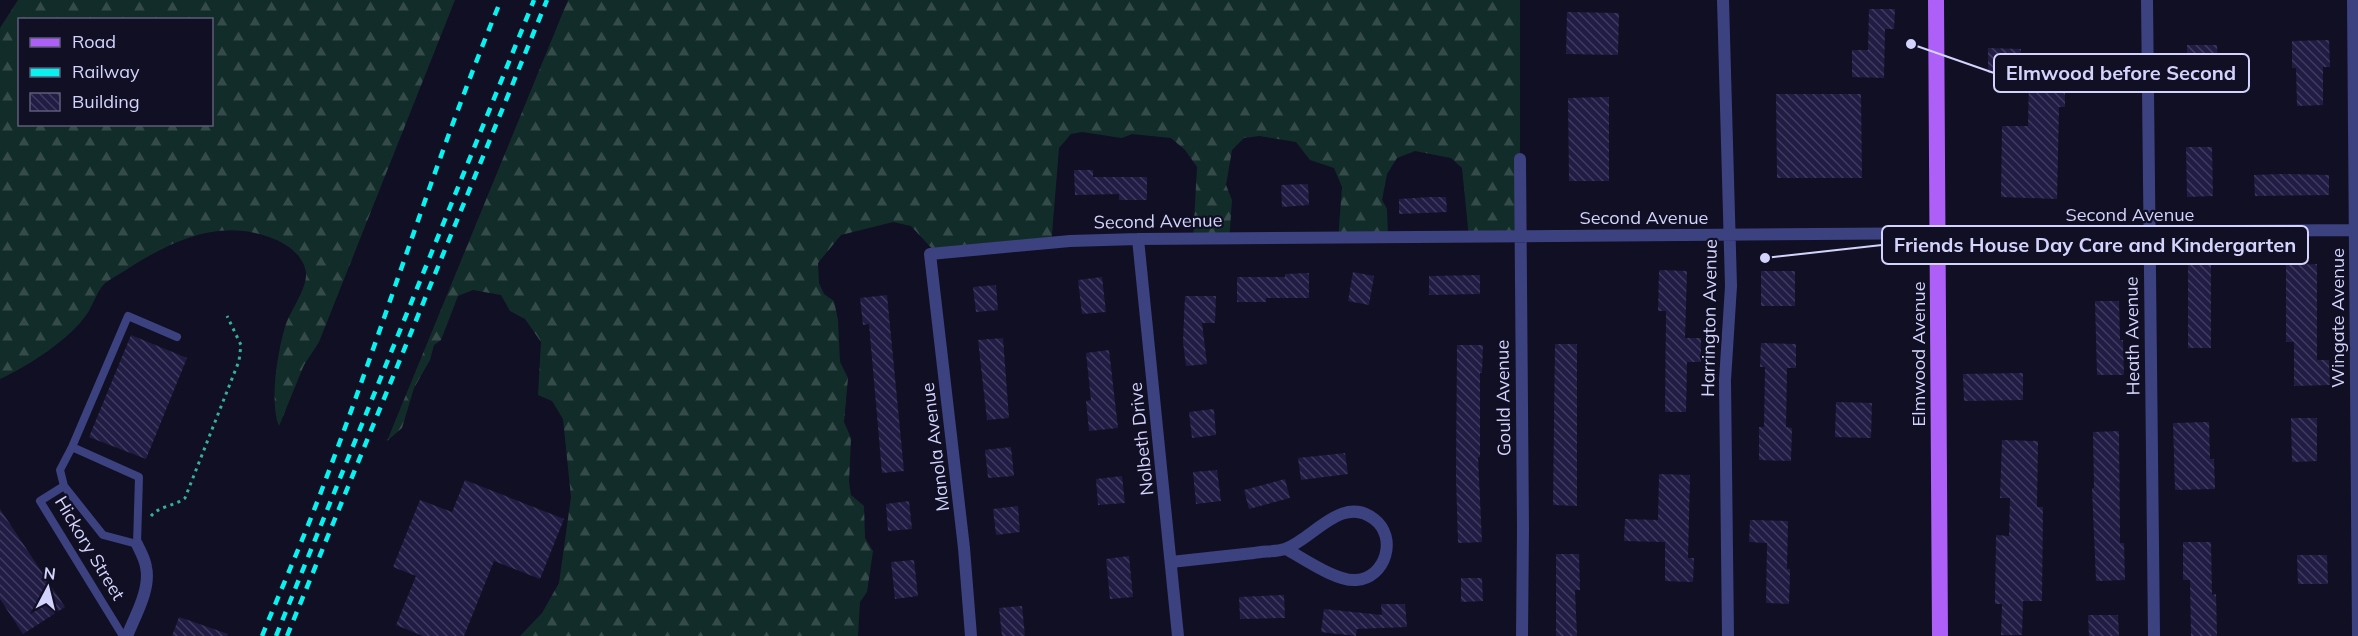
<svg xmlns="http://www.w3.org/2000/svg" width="2358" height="636" viewBox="0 0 2358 636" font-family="Mulish,sans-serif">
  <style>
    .forest { fill: url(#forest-firs); fill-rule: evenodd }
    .building { fill: url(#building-back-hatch) }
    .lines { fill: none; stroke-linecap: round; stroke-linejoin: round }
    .path { stroke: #34b09b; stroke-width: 3; stroke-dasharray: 3 4.5; stroke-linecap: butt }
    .service { stroke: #3c4180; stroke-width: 8 }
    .minor { stroke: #3c4180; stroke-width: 12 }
    .primary { stroke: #ae5ff8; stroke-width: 16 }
    .rail { stroke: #0af2f0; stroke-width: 4.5; stroke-dasharray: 9 8; stroke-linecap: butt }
    .labels { text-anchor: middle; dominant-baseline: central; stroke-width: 4.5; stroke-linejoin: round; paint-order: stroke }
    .street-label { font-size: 18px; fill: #d3d3fd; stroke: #100f23 }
    .leader { fill: none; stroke: #d3d3fd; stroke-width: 2 }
    .callout-dot { fill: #d3d3fd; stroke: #100f23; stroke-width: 2 }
    .callout { fill: #100f23; stroke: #d3d3fd; stroke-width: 2 }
    .callout-label { font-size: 20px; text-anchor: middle; font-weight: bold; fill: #d3d3fd }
  </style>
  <defs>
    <pattern id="forest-firs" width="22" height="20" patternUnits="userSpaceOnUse" patternTransform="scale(1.5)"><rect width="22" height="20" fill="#122d29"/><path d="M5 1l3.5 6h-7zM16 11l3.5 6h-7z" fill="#344b49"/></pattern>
    <pattern id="building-back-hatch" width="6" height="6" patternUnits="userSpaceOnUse" patternTransform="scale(1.5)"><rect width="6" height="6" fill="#201c43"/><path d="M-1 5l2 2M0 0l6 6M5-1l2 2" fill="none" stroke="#403c5f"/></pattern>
  </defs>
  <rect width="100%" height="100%" fill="#100f23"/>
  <path class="forest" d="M18,0H455L319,342L304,365L279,426C269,401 278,349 286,324C291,310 307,288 306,273C304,254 284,242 269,237C219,219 174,240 132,266C124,272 113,277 105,283C97,291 93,305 87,314C69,340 28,366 0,379V28ZM20,20H212V124H20Z
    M568,0H1520V182L1525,236L1469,238L1462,168L1451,158L1415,151L1397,158L1387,174L1382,200L1387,209L1388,236L1338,240L1342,187L1334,168L1310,160L1296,142L1259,136L1244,138L1232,150L1226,185L1232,200L1229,241L1193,240L1197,167L1185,150L1171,138L1132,134L1122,138L1082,132L1071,134L1059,148L1051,246L937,254L911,226L893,222L841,235L818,263L819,283L824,294L834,301L838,320L840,362L848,378L844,422L851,438L849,482L851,495L864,506L865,538L873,551L867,592L860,602L858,636H520L542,613L559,583L571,497L563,419L552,401L538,395L541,342L525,319L510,311L501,295L473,290L458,296L441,340L434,345L430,360L414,388L402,428L387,441Z"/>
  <path class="building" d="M1869,9H1895L1894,29H1885L1884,78L1852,77V50H1868Z
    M1567,12L1619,13L1618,55L1566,54Z
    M2329,40L2330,67H2323V105L2297,106L2296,68H2292V41Z
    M2187,45H2217L2218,69L2187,70Z
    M1988,48L2021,49L2020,74L1988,73Z
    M2029,80H2065V107H2059L2057,199L2001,197L2002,126H2028Z
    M1776,94H1861L1862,178H1777Z
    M1609,97V181H1569L1568,98Z
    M2186,147H2212L2213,196L2187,197Z
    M1074,170H1093V177H1147V200H1119V194L1075,195Z
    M2282,174L2329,175V195L2255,196L2254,175Z
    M1308,184L1309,205L1282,207L1281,185Z
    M1431,197H1446L1447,212L1399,214V199Z
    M2317,264V360H2329L2330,385L2294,386V342H2286V265Z
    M2188,265H2211V348H2188Z
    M1659,270L1687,271L1685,338H1701V362H1687L1686,412H1665L1666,311H1658Z
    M1761,271H1795V306H1761Z
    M1353,272L1374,276L1369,305L1348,301Z
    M1309,273V298H1266V302H1237V277H1285V274Z
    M1480,275V294L1429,295V276Z
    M1102,277L1106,312L1082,314L1078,280Z
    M996,285L998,310L976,312L973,287Z
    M887,295L904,471L882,473L869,324L863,325L860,298Z
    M1185,296H1216L1215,323H1202L1207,364L1186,366L1183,342Z
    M2095,301H2119L2120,340H2123L2124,375H2097Z
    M131,335L187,358L146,459L89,437Z
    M1003,338L1009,418L987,420L978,340Z
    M1761,343L1796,344V368H1787L1786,427L1792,428L1791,461L1759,460V427H1764L1765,367H1760Z
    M1555,344H1577V506L1553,505Z
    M1457,345H1483L1482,373H1480V457H1478L1482,542L1458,543L1456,477Z
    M1109,350L1118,428L1089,431L1086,401L1091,400L1086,353Z
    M2023,373V400L1964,401L1963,374Z
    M1836,402L1872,403L1871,438L1835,437Z
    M1214,409L1216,435L1192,438L1189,412Z
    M2291,418H2317V461L2292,462Z
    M2209,422L2210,459H2214L2215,489L2175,490L2173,423Z
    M2119,431L2120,543H2124L2125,580L2096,581L2092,488H2094L2093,432Z
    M2002,440L2038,441L2037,507H2043L2042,601H2023L2022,635H2001L2002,604H1995L1996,535L2009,536L2010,498H2000Z
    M1011,447L1014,476L988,478L985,450Z
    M1345,453L1348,474L1301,480L1298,458Z
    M1217,470L1221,501L1196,504L1193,472Z
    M1659,474L1690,475L1688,558H1694L1693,582L1665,581V542L1624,541L1625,519L1658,520Z
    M1122,476L1125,503L1098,505L1096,479Z
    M1285,479L1290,498L1249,509L1244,490Z
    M465,480L564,519L540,579L494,561L464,636H423L396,625L416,576L393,567L420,500L452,512Z
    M909,501L912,529L888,531L886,504Z
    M1018,506L1020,532L996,535L993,509Z
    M0,509L65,607L23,634L0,599Z
    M1750,520L1788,521L1787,569H1790L1789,604L1766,603L1767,543L1749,542Z
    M2183,542H2211L2212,595L2216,594L2217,636H2191L2190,580H2183Z
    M1556,554H1579L1580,590H1575L1577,636H1556Z
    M2297,555H2327L2328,584H2298Z
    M1129,556L1133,597L1110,599L1106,559Z
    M914,560L918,596L895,599L891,562Z
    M1461,578H1482L1483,601L1461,602Z
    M1284,595L1285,618L1240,619L1239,597Z
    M1381,604H1405L1407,627L1357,629L1356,636L1321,632L1324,609L1382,615Z
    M1022,606L1025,636H1002L999,608Z
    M2088,615H2118L2119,636H2089Z
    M179,617L228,634L227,636H172Z"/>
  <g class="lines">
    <path class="path" d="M151,516C159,506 175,506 185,498L239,361L241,345L227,316"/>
    <path class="service" d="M72,447L60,470L64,486L103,535L137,544L139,477L72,447L128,316L177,337
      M64,486L40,501L123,636"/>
    <path class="minor" d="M1723,0L1731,286L1725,380L1728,636
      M2147,0L2154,636
      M2353,0L2358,636
      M1520,159L1523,529L1522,636
      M1138,239L1178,636
      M1171,562C1199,559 1226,556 1254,553C1263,551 1276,552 1285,549C1313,539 1342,494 1374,519C1398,537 1386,578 1356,580C1337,582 1303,558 1286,549
      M127,636C135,616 151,589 146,567C145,559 140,551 137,544
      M971,636L964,548L930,254L1070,241L1138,239L2358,230"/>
    <path class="primary" d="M1936,0L1940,636"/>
    <path class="rail" d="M262,636C283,585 305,535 324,484C385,324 435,159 501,0
      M276,636L534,0
      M287,636L547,0"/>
  </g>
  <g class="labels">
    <g class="street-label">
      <text x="2130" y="214">Second Avenue</text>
      <text x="1644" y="217">Second Avenue</text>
      <text transform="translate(1158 221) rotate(-1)">Second Avenue</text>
      <text transform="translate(1709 318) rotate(-89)">Harrington Avenue</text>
      <text transform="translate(2337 318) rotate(-90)">Wingate Avenue</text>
      <text transform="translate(2132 336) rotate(-91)">Heath Avenue</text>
      <text transform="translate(1918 354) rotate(-90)">Elmwood Avenue</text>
      <text transform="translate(1503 398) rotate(-91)">Gould Avenue</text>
      <text transform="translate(1141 439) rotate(-96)">Nolbeth Drive</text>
      <text transform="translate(935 447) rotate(-97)">Manola Avenue</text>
      <text transform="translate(90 548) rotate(59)">Hickory Street</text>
    </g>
  </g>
  <path class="leader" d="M1911 44L1994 73M1765 258L1882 245"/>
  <g class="callout-dot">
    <circle cx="1911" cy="44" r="6"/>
    <circle cx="1765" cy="258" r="6"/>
  </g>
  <g class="callout">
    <rect x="1994" y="54" width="255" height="38" rx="6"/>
    <rect x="1882" y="226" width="426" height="38" rx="6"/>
  </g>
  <g class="callout-label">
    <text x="2121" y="80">Elmwood before Second</text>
    <text x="2095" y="252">Friends House Day Care and Kindergarten</text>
  </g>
  <rect x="18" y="18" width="195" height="108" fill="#100f23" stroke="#5e5d7a" stroke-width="1.5"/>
  <rect x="30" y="38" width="30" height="9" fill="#ae5ff8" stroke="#5e5d7a" stroke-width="1.5"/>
  <text x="72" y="48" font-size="18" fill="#d3d3fd">Road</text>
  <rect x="30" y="68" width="30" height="9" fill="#0af2f0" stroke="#5e5d7a" stroke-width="1.5"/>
  <text x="72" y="78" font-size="18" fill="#d3d3fd">Railway</text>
  <rect x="30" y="93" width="30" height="18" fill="url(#building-back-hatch)" stroke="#5e5d7a" stroke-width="1.5"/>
  <text x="72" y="108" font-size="18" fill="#d3d3fd">Building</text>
  <g transform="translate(48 588) rotate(7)" stroke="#100f23" stroke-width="4.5" paint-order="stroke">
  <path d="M0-4.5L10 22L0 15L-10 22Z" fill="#d3d3fd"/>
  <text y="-9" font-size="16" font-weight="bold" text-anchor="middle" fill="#d3d3fd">N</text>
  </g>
</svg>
